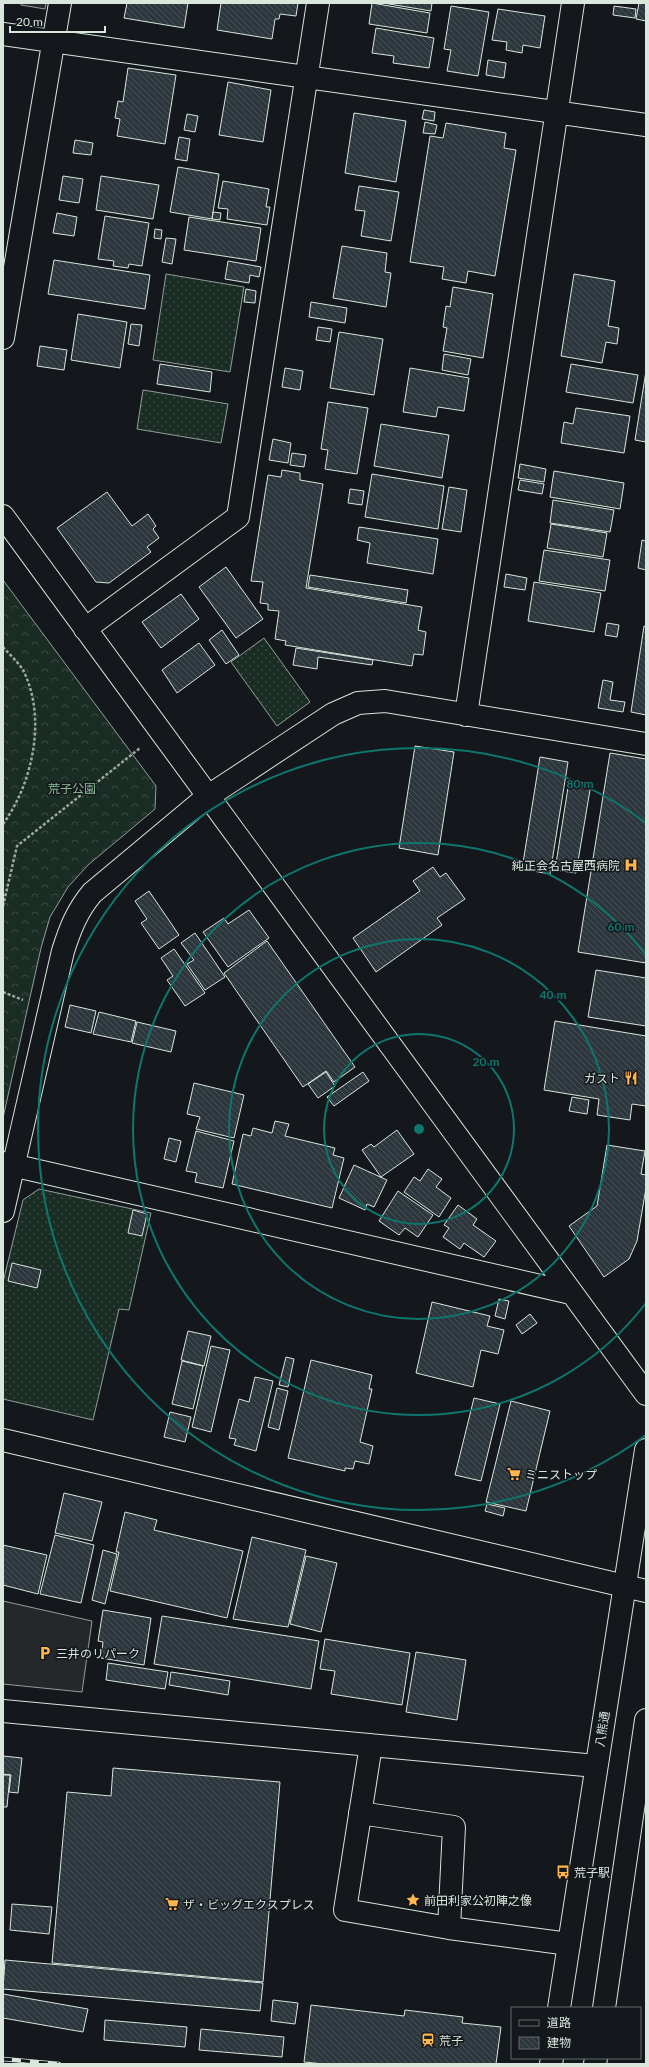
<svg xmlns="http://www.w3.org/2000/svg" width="649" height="2067" viewBox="0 0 649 2067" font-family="Lato,'Noto Sans JP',sans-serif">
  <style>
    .grass { fill: url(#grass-dots); stroke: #939e99 }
    .forest { fill: url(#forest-crowns); stroke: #939e99 }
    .parking { fill: #24282b; stroke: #939e99 }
    .building { fill: url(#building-back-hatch); stroke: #d8e6dc }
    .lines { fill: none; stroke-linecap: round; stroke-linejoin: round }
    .minor-casing { stroke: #d8e6dc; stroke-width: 24 }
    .major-casing { stroke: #d8e6dc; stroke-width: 24 }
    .path { stroke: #9da8a2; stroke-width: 2.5; stroke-dasharray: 3 2; stroke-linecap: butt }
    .minor { stroke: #14181c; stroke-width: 22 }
    .major { stroke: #14181c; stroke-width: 22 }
    .rail-casing { stroke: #d8e6dc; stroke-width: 4.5 }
    .rail { stroke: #14181c; stroke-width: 3; stroke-dasharray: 9; stroke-linecap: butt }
    .ring { fill: none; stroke: #0f766e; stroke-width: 2 }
    .labels { text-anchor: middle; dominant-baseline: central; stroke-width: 3; stroke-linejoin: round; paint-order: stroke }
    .park-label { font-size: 12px; fill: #8ac095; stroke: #14181c }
    .poi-label { font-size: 12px; fill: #d8e6dc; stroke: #14181c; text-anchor: start }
    .street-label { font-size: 12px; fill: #d8e6dc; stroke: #14181c }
    .centre { fill: #0f766e; stroke: #14181c; stroke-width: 2 }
    .ring-label { font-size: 12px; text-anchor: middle; font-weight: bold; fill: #0f766e; stroke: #14181c; stroke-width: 3; stroke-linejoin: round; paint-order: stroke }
  </style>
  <defs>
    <pattern id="grass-dots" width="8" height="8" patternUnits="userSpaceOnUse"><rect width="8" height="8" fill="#1a2d24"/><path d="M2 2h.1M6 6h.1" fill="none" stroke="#3b4b43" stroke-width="1.8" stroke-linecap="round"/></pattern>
    <pattern id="forest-crowns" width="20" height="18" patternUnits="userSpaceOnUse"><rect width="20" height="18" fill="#1a2d24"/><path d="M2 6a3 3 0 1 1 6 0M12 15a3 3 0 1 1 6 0" fill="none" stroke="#3b4b43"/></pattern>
    <pattern id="building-back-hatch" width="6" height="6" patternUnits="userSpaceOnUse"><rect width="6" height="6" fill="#2c363c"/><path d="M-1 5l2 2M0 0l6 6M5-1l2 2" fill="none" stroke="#4a5358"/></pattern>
  </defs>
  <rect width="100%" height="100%" fill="#14181c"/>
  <path class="grass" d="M166,274L244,287L230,372L153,360Z
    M143,390L228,404L221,443L137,429Z
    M264,638L310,702L277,726L231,662Z
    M39,1189L151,1213L129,1310L119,1309L93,1420L3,1399V1282L23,1200Z"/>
  <path class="forest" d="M3,580L156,786L155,809L88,865L68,887L50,917L41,948L3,1118Z"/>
  <path class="parking" d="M21,3H46L45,9L21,5Z
    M3,1601L92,1621L82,1692L3,1684Z"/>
  <path class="building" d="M127,3H188L184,28L124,18Z
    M221,3H298L296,16L280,14L279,19H275L272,39L217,30Z
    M372,3L430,13L427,33L369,24Z
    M383,3H432L431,11Z
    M639,3H646V21L636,19Z
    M451,6L489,12L478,76L447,71L451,50L444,49Z
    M614,6L636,9L635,18L613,15Z
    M498,9L545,16L540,48L523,45L522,53L506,50L507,42L492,40Z
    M376,28L434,38L429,68L393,63L394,56L372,53Z
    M488,60L506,63L504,78L486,75Z
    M128,68L176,75L165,144L117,136L120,119L115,118L118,101L123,102Z
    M228,82L271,90L263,142L219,135Z
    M424,110L435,112L434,121L422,119Z
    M354,113L406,121L396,182L345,173Z
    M187,114L198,116L195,132L184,130Z
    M425,122L437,125L435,134L423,133Z
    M446,123L506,133L504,148L516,150L495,276L468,271L466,283L442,279L444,267L410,262L430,136L443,138Z
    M179,137L190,139L187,161L175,159Z
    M75,140L93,143L91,155L73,153Z
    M178,167L219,174L212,219L170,212Z
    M63,176L83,179L79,203L59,200Z
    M101,176L159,185L153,219L96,210Z
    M223,181L269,189L266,207H270L267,225L227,219L228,209L218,208Z
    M359,186L399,192L391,241L361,236L365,211L355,210Z
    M213,212L221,213L220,220L212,219Z
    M57,213L77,217L74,236L53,233Z
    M105,216L149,223L142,266L129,264L128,268L113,266L114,261L98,259Z
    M189,217L261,228L256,261L184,250Z
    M155,229L162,230L161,239L154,238Z
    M166,238L176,239L172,264L162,262Z
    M342,246L387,253L385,272L391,273L386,307L333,298Z
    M54,260L150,275L145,309L48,294Z
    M228,261L261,267L259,277L250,275L249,283L225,279Z
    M574,274L615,281L608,326L619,328L617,344L606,342L602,363L561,356Z
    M453,287L493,294L483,358L443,351L447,328L443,327L446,306L450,307Z
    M246,289L256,291L255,303L244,302Z
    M311,302L347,308L345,323L309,317Z
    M78,314L127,322L120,368L71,360Z
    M131,324L142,325L139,346L128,344Z
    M318,327L332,329L330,342L316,340Z
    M339,332L383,339L374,395L330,388Z
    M40,346L67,350L64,370L37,366Z
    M444,354L471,359L468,375L442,370Z
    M160,364L212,372L210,392L157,384Z
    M571,364L638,375L633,403L566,392Z
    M285,368L303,371L300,390L282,387Z
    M410,368L469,378L464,411L438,407L436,417L403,412Z
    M646,371V442L635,440Z
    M328,402L368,408L357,474L325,469L328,450L321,449Z
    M576,408L630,416L624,453L561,443L564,422L573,424Z
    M381,424L449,435L442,478L374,466Z
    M273,439L291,443L288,463L269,460Z
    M292,453L306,455L304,467L290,465Z
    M520,464L546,469L544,482L518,478Z
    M282,470L300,473V480L323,484L306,588L422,607L418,630L426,632L423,655L414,654L412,666L285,645L286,641L275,639L279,611L268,610V604L260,603L263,582L251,581L268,475L281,477Z
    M554,471L624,483L620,509L550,497Z
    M372,474L444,486L438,529L365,517Z
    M520,480L544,484L542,494L518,490Z
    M449,487L467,490L461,532L442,529Z
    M350,489L364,491L362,505L348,503Z
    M107,492L132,526L148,514L156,526L153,529L159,538L147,547L151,552L109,583L96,582L57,528Z
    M553,500L614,510L610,532L550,523Z
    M551,524L607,533L603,557L547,548Z
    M359,527L438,539L433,574L367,563L370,543L357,540Z
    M642,540L646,541V570L638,568Z
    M544,550L610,560L605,591L539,581Z
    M226,567L263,619L236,638L199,587Z
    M506,574L527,578L525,590L504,587Z
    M310,575L408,590L406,603L308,587Z
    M534,582L601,593L594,632L528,621Z
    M181,594L199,619L161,648L142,622Z
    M607,623L619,625L617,637L605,635Z
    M644,626L646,627V715L631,712Z
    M222,630L239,655L226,664L209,640Z
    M199,643L215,665L177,693L162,670Z
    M296,648L373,660L372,665L318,657L317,669L293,665Z
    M603,680L613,682L610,700L625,702L623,712L598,708Z
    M415,746L454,752L438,855L399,848Z
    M610,753L646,759V963L578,952Z
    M540,757L568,762L550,874L522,869Z
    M569,781L591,784L576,873L555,870Z
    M433,867L440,877L446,873L465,899L437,918L442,925L376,972L353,938L420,891L413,881Z
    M149,891L179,935L159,949L141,923L147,919L135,901Z
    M249,910L269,938L228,967L203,932L224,918L228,924Z
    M195,933L225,977L205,990L187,964L194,960L181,943Z
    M267,941L355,1067L334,1082L326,1071L303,1087L224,973Z
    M174,949L205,993L185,1006L167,980L173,976L161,958Z
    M596,970L646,978V1026L588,1017Z
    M70,1005L96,1011L91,1033L65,1027Z
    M99,1012L136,1021L131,1042L93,1034Z
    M555,1021L646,1036V1106L632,1104L630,1120L597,1115L599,1099L544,1090Z
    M137,1022L176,1031L171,1052L132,1043Z
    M326,1072L335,1086L318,1098L308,1084Z
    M363,1072L369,1081L334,1106L327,1097Z
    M194,1083L244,1095L234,1138L196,1129L200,1117L187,1114Z
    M572,1097L589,1100L587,1114L569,1111Z
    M275,1121L289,1124L285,1136L335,1148L333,1155L344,1158L332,1208L232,1184L243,1134L251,1136L253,1128L272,1133Z
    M397,1130L414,1154L381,1177L362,1150L371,1144L374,1147Z
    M196,1131L234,1141L223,1188L195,1182L197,1173L186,1171Z
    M169,1138L181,1141L176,1162L164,1159Z
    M607,1145L645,1151L641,1174L646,1175V1188L637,1241L629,1259L604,1277L569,1226L597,1206Z
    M354,1165L387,1180L374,1207L367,1204L365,1210L339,1198Z
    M428,1169L442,1179L436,1187L451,1198L439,1217L404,1192L414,1177L420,1181Z
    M398,1191L433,1215L418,1237L405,1228L399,1235L379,1221Z
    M458,1205L477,1219L473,1225L496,1241L484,1257L464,1243L460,1249L443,1237L449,1228L444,1225Z
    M133,1210L147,1214L142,1236L128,1233Z
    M12,1263L41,1270L37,1288L8,1281Z
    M499,1299L509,1301L505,1319L495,1316Z
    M432,1302L490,1316L487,1326L504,1330L498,1354L481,1350L473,1387L416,1373Z
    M530,1314L537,1323L522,1334L516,1325Z
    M188,1331L211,1336L204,1366L181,1360Z
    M211,1346L230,1350L211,1432L192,1427Z
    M286,1357L294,1359L288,1387L279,1385Z
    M311,1360L372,1375L369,1389H372L360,1442L373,1446L369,1464L355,1461L353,1469L345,1468V1471L288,1458Z
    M182,1361L203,1366L193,1409L172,1404Z
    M255,1377L273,1381L256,1451L234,1445L236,1439L229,1438L239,1399L249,1402Z
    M277,1388L288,1391L279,1430L268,1427Z
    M474,1398L500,1404L481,1481L455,1475Z
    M511,1401L550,1411L526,1511L486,1502Z
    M170,1412L191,1417L185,1442L164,1437Z
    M64,1493L102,1502L92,1541L55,1533Z
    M487,1504L505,1508L503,1516L485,1511Z
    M125,1512L157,1520L154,1530L243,1551L227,1618L110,1591L119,1552H116Z
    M55,1535L94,1545L81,1603L40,1594Z
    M252,1537L306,1550L288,1627L233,1619Z
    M3,1545L47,1555L38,1594L3,1585Z
    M103,1550L117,1554L105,1604L92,1600Z
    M306,1556L337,1563L321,1632L290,1624Z
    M103,1610L151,1618L144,1665L101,1658L103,1642L98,1641Z
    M162,1616L319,1641L311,1689L154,1664Z
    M325,1639L410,1653L402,1705L331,1694L335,1671L320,1669Z
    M416,1652L466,1660L457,1720L406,1712Z
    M108,1663L168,1672L165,1689L106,1680Z
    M171,1672L230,1681L228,1695L169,1685Z
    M3,1756L22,1758L18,1793L9,1792L11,1775L3,1774Z
    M113,1768L280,1782L263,1982L52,1963L67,1792L111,1796Z
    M3,1775H10L7,1807H3Z
    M12,1904L52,1907L49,1934L10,1930Z
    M5,1960L263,1983L260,2011L3,1989Z
    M3,1994L88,2009L83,2032L3,2018Z
    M273,2000L298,2003L295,2024L271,2021Z
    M311,2005L404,2016L405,2010L463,2017L462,2023L501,2027L496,2064H324L304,2062Z
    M105,2020L187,2027L185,2047L104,2040Z
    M201,2029L284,2037L282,2057L199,2050Z"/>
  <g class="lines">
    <g class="minor-casing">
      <path id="minor" d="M3,34L646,125
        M3,338L60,3
        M3,516L646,1394
        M85,629L238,517L318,3
        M466,715L573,3
        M3,1163L571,1293
        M3,1211L63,951C70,929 77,911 92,893L207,797L333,714L358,703L385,701L646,744
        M3,1440L646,1591
        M3,1711L596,1766
        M371,1745L345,1910L449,1928L569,1944
        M360,1813L454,1827L449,1928"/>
    </g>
    <g class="major-casing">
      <path id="major" d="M559,2008L646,1450
        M604,2008L646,1720
        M551,2064L552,2058
        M595,2064L596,2058"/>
    </g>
    <path class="path" d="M3,647C9,654 18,662 23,670C47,717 33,783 3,824
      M3,906L17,846L140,748
      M3,992L23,1000"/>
    <use href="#minor" class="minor"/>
    <use href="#major" class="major"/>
    <g class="rail-casing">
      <path id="rail" d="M3,2059L59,2064"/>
    </g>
    <use href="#rail" class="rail"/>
  </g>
  <g class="ring">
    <circle cx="419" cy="1129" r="95"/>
    <circle cx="419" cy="1129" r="190"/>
    <path d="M646 1303A286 286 0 1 1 646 955"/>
    <path d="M646 1435A381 381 0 1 1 646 823"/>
  </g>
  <defs>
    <g id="hospital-bare" transform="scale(1.08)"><path d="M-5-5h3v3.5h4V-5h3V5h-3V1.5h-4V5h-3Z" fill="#ffb74d" stroke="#14181c" stroke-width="2.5" paint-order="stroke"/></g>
    <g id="restaurant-bare" transform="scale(1.08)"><path d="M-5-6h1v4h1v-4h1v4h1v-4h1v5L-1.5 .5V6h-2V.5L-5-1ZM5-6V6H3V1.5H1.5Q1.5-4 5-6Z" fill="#ffb74d" stroke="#14181c" stroke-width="2.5" paint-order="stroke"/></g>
    <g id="supermarket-bare" transform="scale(1.08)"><path d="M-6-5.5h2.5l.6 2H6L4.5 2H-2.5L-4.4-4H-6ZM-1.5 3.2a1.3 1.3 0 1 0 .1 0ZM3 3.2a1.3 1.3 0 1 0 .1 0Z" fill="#ffb74d" stroke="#14181c" stroke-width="2.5" paint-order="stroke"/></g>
    <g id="parking-bare" transform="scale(1.08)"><path d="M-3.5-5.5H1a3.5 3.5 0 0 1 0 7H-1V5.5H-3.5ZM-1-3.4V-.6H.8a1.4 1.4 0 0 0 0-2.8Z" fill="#ffb74d" stroke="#14181c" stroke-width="2.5" paint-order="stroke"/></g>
    <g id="bus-bare" transform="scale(1.08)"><path d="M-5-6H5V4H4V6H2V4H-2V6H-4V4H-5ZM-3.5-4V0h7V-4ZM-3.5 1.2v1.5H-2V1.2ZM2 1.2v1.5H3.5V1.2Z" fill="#ffb74d" stroke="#14181c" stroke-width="2.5" paint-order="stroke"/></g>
    <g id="sight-bare" transform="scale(1.08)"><path d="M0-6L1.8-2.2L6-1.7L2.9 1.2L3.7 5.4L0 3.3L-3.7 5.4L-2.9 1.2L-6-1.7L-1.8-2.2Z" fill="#ffb74d" stroke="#14181c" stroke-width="2.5" paint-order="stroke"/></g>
    <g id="station-bare" transform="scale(1.08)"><path d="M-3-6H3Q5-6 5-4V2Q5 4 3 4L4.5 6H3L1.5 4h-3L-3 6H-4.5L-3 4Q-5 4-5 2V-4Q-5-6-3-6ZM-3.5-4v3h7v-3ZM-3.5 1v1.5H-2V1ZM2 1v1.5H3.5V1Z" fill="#ffb74d" stroke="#14181c" stroke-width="2.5" paint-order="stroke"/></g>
  </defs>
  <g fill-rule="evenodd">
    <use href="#hospital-bare" x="631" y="865"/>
    <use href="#restaurant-bare" x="631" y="1078"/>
    <use href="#supermarket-bare" x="514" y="1474"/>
    <use href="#parking-bare" x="45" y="1653"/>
    <use href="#bus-bare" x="563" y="1872"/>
    <use href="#sight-bare" x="413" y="1900"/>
    <use href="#supermarket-bare" x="172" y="1904"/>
    <use href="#station-bare" x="428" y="2040"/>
  </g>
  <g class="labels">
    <g class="park-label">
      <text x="72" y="788">荒子公園</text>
    </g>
    <g class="poi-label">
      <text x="620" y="865" text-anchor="end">純正会名古屋西病院</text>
      <text x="620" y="1078" text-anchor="end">ガスト</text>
      <text x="525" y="1474">ミニストップ</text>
      <text x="56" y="1653">三井のリパーク</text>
      <text x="574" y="1872">荒子駅</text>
      <text x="424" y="1900">前田利家公初陣之像</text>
      <text x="183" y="1904">ザ・ビッグエクスプレス</text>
      <text x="439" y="2040">荒子</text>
    </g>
    <g class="street-label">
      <text transform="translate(602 1729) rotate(-81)">八熊通</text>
    </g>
  </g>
  <circle cx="419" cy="1129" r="6" class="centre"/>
  <g class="ring-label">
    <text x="580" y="788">80 m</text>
    <text x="621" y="931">60 m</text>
    <text x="553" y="999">40 m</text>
    <text x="486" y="1066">20 m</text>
  </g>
  <rect width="649" height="2067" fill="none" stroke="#d8e6dc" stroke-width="8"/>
  <rect x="511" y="2007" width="130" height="52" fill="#14181c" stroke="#626a69"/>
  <rect x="519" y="2020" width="20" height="6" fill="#14181c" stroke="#626a69"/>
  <text x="547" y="2027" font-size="12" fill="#d8e6dc">道路</text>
  <rect x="519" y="2037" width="20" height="12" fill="url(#building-back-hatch)" stroke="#626a69"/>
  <text x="547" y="2047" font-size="12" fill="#d8e6dc">建物</text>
  <path d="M10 26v6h95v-6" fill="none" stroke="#d8e6dc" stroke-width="2"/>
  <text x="16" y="26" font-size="12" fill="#d8e6dc" stroke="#14181c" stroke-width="3" paint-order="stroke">20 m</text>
</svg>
